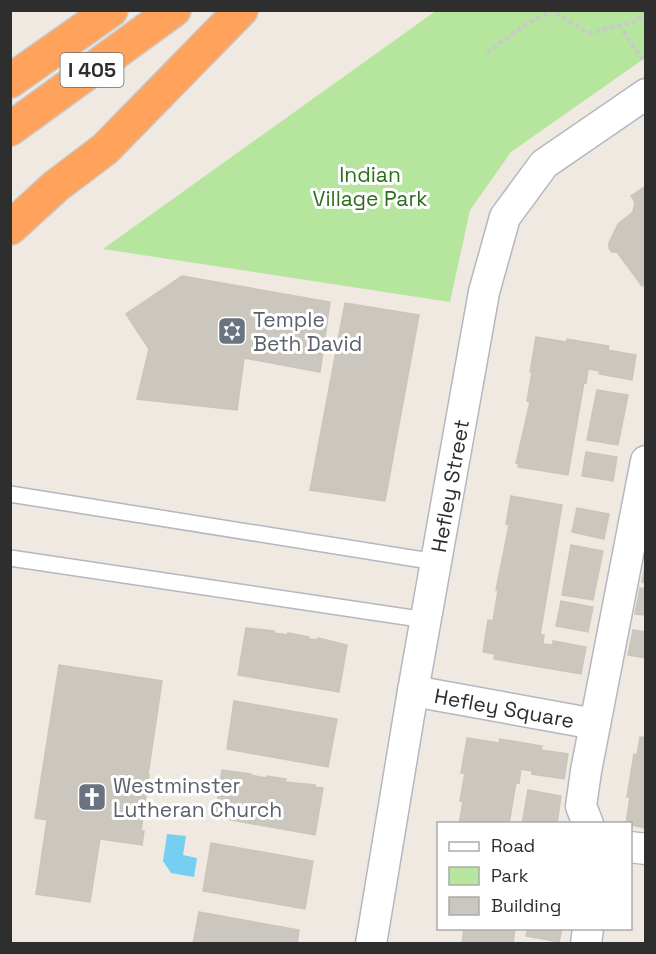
<svg xmlns="http://www.w3.org/2000/svg" width="656" height="954" viewBox="0 0 656 954" font-family="'Space Grotesk',sans-serif">
  <style>
    .green { fill: #b6e59e }
    .water { fill: #75cff0 }
    .building { fill: #cbc7bf; stroke: #cbc5ba; stroke-width: 1.5 }
    .lines { fill: none; stroke-linecap: round; stroke-linejoin: round }
    .lane-casing { stroke: #b4b7c1; stroke-width: 18 }
    .street-casing { stroke: #b4b7c1; stroke-width: 33 }
    .highway-casing { stroke: #c9c9c9; stroke-width: 36 }
    .path { stroke: #c9c9c9; stroke-width: 4; stroke-dasharray: 4.5 3; stroke-linecap: butt }
    .lane { stroke: #fff; stroke-width: 15 }
    .street { stroke: #fff; stroke-width: 30 }
    .highway { stroke: #ffa35c; stroke-width: 33 }
    .labels { text-anchor: middle; dominant-baseline: central; stroke-width: 6; stroke-linejoin: round; paint-order: stroke }
    .shield { fill: #fff; stroke: #6d6d6d; stroke-width: 1.5 }
    .shield-label { font-size: 20px; font-weight: bold; fill: #2e2e2e }
    .park-label { font-size: 21px; fill: #2c6e1b; stroke: #fff }
    .worship-label { font-size: 21px; fill: #5b616d; stroke: #fff; text-anchor: start }
    .street-label { font-size: 21px; fill: #2e2e2e; stroke: #fff }
  </style>
  <rect width="100%" height="100%" fill="#efe9e1"/>
  <path class="green" d="M437,10L646,11L645,58L511,152L470,210L450,302L103,249Z"/>
  <path class="water" d="M167,834L186,836L183,855L197,858L194,877L171,873L163,861Z"/>
  <path class="building" d="M646,186V283L642,286L617,252H612L609,248V243L618,224L633,212L635,202L631,196Z
    M182,276L330,302L320,372L244,358L237,410L137,399L149,349L126,314Z
    M345,303L419,315L385,501L310,490Z
    M536,337L566,342L567,339L609,346L608,350L636,355L632,380L599,374L600,371L588,369L586,383L584,382L568,475L518,467L519,464L516,463L530,402L527,401L532,372H530Z
    M597,390L628,395L618,445L587,440Z
    M586,452L617,457L613,481L582,476Z
    M511,496L562,505L540,635H544L543,644L553,645V641L586,647L581,674L494,659L495,654L483,652L488,620L493,621L498,590H496L509,525L506,524Z
    M577,508L609,514L604,539L572,532Z
    M571,545L603,551L593,600L562,595Z
    M646,561V583L642,582Z
    M640,588L646,589V615L635,614Z
    M561,601L593,607L588,632L556,626Z
    M246,628L274,631V633L288,635V633L309,637V639L318,640V638L347,645L339,692L238,675Z
    M633,630L646,632V658L628,655Z
    M59,665L162,681L148,775H149L141,831H144L142,845L100,839L90,902L36,894L47,820L35,818Z
    M234,701L337,719L328,767L227,749Z
    M640,737L646,738V828L626,824L630,797H627L634,754L637,755Z
    M467,738L499,743L500,739L542,746L541,750L568,754L564,779L532,774V771L521,769L519,783L516,782L509,824H459L463,802L460,801L465,773H461Z
    M222,770L251,774L250,775L266,778L267,776L286,779L285,782L315,785V787L323,788L315,835L215,817Z
    M528,790L561,796L557,824H522Z
    M211,843L313,861L305,909L203,891Z
    M199,912L299,930L297,944H193Z
    M515,928L513,944H462L464,929L462,928Z
    M528,928H562L559,942L526,936Z"/>
  <g class="lines">
    <g class="lane-casing">
      <path id="lane" d="M10,494L436,562
        M10,558L426,620"/>
    </g>
    <g class="street-casing">
      <g id="street">
        <path id="s1" d="M413,691L595,724"/>
        <path d="M588,824L581,806L586,771L646,461"/>
        <path d="M630,847L646,849"/>
        <path id="s2" d="M371,944L413,691L484,292L505,217L544,164L646,94"/>
        <path d="M586,944L588,928"/>
      </g>
    </g>
    <g class="highway-casing">
      <path id="highway" d="M10,81L111,10
        M10,129L174,10
        M10,228L56,186L105,149L241,10"/>
    </g>
    <path class="path" d="M619,25L643,60
      M487,53L526,24L552,11L588,33L637,21L645,10"/>
    <use href="#lane" class="lane"/>
    <use href="#street" class="street"/>
    <use href="#highway" class="highway"/>
  </g>
  <defs>
    <g id="synagogue-square" transform="scale(1.5)"><rect x="-9" y="-9" width="18" height="18" rx="4" fill="#6b7280" stroke="#fff"/><path d="M0-6.5L5.6 3.2H-5.6ZM0 6.5L5.6-3.2H-5.6Z" fill="#fff"/></g>
    <g id="church-square" transform="scale(1.5)"><rect x="-9" y="-9" width="18" height="18" rx="4" fill="#6b7280" stroke="#fff"/><path d="M-1.2-6h2.4v3.5h3.3v2.4h-3.3V6h-2.4V-.1h-3.3v-2.4h3.3Z" fill="#fff"/></g>
  </defs>
  <g fill-rule="evenodd">
    <use href="#synagogue-square" x="232" y="331"/>
    <use href="#church-square" x="92" y="797"/>
  </g>
  <g class="labels">
    <rect class="shield" x="60.5" y="53" width="63" height="34" rx="4.5"/>
    <g class="shield-label">
      <text x="92" y="70">I 405</text>
    </g>
    <g class="park-label">
      <text x="370" y="174">Indian<tspan x="370" dy="24">Village Park</tspan></text>
    </g>
    <g class="worship-label">
      <text x="253" y="319">Temple<tspan x="253" dy="24">Beth David</tspan></text>
      <text x="113" y="785">Westminster<tspan x="113" dy="24">Lutheran Church</tspan></text>
    </g>
    <g class="street-label">
      <text stroke="none"><textPath href="#s2" startOffset="465">Hefley Street</textPath></text>
      <text stroke="none"><textPath href="#s1" startOffset="93">Hefley Square</textPath></text>
    </g>
  </g>
  <rect width="656" height="954" fill="none" stroke="#2e2e2e" stroke-width="24"/>
  <rect x="437" y="822" width="195" height="108" fill="#ffffff" stroke="#ababab" stroke-width="1.5"/>
  <rect x="449" y="842" width="30" height="9" fill="#ffffff" stroke="#ababab" stroke-width="1.5"/>
  <text x="491" y="852" font-size="18" fill="#2e2e2e">Road</text>
  <rect x="449" y="867" width="30" height="18" fill="#b6e59e" stroke="#ababab" stroke-width="1.5"/>
  <text x="491" y="882" font-size="18" fill="#2e2e2e">Park</text>
  <rect x="449" y="897" width="30" height="18" fill="#cbc7bf" stroke="#ababab" stroke-width="1.5"/>
  <text x="491" y="912" font-size="18" fill="#2e2e2e">Building</text>
</svg>
